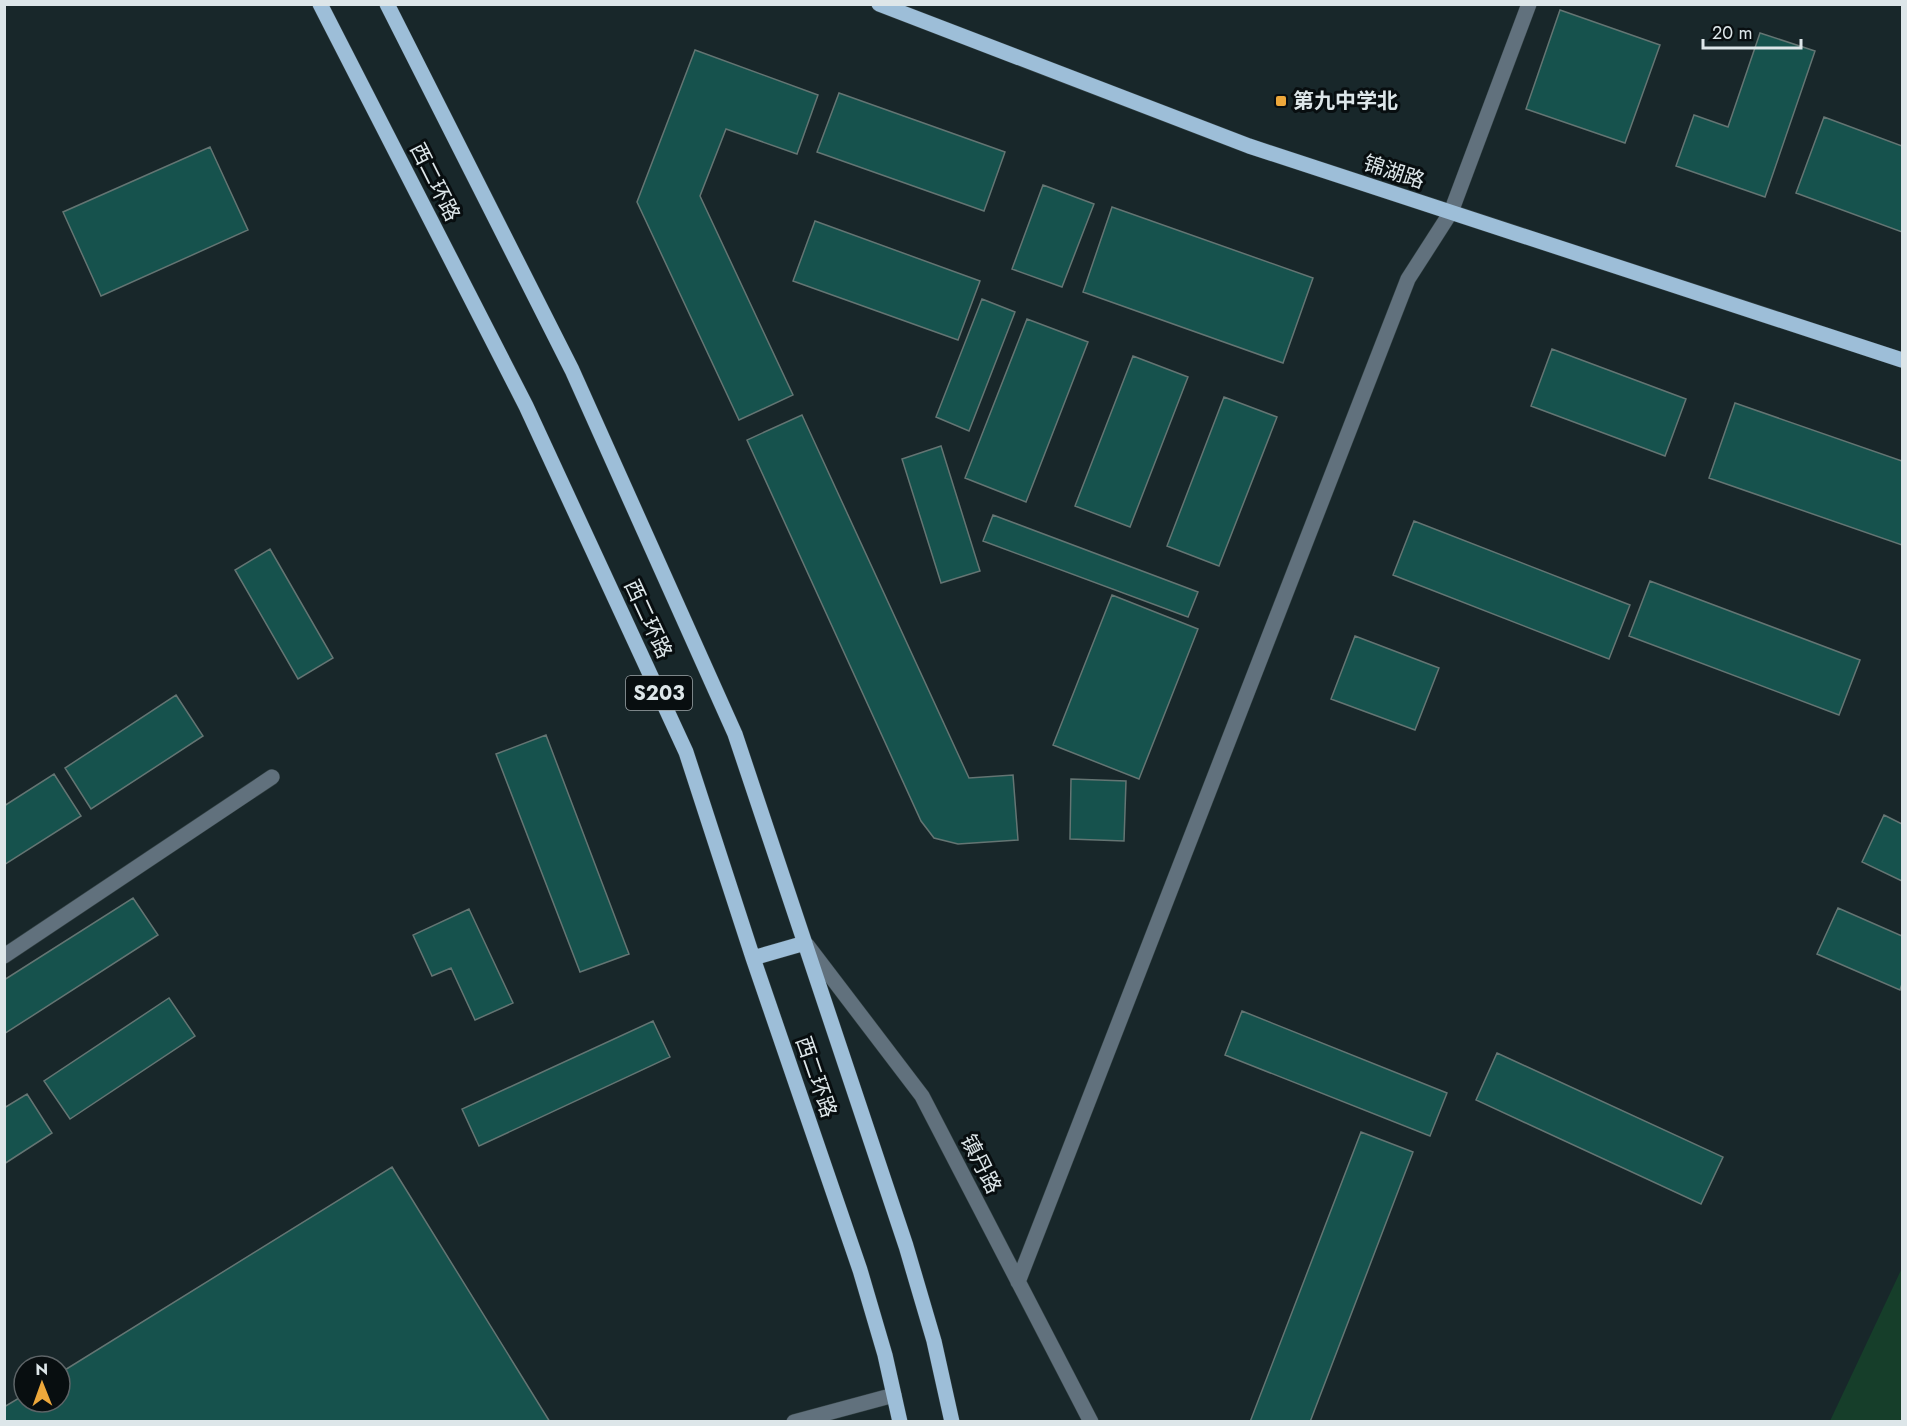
<svg xmlns="http://www.w3.org/2000/svg" width="1907" height="1426" viewBox="0 0 1907 1426" font-family="Jost,'Noto Sans SC',sans-serif">
  <style>
    .green { fill: #163e2a }
    .building { fill: #16524d; stroke: #647573; stroke-width: 1.5 }
    .lines { fill: none; stroke-linecap: round; stroke-linejoin: round }
    .minor-casing { stroke: #344245; stroke-width: 16 }
    .major-casing { stroke: #344245; stroke-width: 16 }
    .minor { stroke: #61717d; stroke-width: 15 }
    .major { stroke: #9dbed8; stroke-width: 15 }
    .poi-dot { fill: #eda83b; stroke: #080e10; stroke-width: 2 }
    .labels { text-anchor: middle; dominant-baseline: central; stroke-width: 6; stroke-linejoin: round; paint-order: stroke }
    .shield { fill: #080e10; stroke: #9da5a8; stroke-width: 1.5 }
    .shield-label { font-size: 20px; font-weight: bold; fill: #dde6e9 }
    .poi-label { font-size: 21px; font-weight: bold; fill: #dde6e9; stroke: #080e10; text-anchor: start }
    .street-label { font-size: 21px; fill: #dde6e9; stroke: #080e10 }
  </style>
  <rect width="100%" height="100%" fill="#18272a"/>
  <path class="green" d="M1902,1268V1421H1830Z"/>
  <path class="building" d="M1560,10L1660,45L1625,143L1526,109Z
    M1760,33L1815,51L1765,197L1676,166L1694,115L1728,127Z
    M695,50L818,95L797,154L726,129L700,196L793,395L739,420L637,202Z
    M839,93L1005,152L984,211L817,152Z
    M1824,117L1902,146V232L1796,193Z
    M210,147L248,230L101,296L63,212Z
    M1043,185L1094,204L1062,287L1012,269Z
    M1112,207L1313,278L1283,363L1083,292Z
    M815,221L980,281L958,340L793,281Z
    M982,299L1015,312L969,431L936,417Z
    M1027,319L1088,342L1026,502L965,478Z
    M1552,349L1686,399L1665,456L1531,406Z
    M1133,356L1188,377L1130,527L1075,506Z
    M1224,397L1277,417L1219,566L1167,546Z
    M1735,403L1902,461V545L1709,478Z
    M802,415L969,778L1013,775L1018,840L958,844L934,838L921,821L747,440Z
    M941,446L980,571L941,583L902,459Z
    M993,515L1198,592L1188,617L983,541Z
    M1414,521L1630,605L1609,659L1393,575Z
    M270,549L333,658L298,679L235,570Z
    M1650,581L1860,660L1839,715L1629,636Z
    M1112,595L1198,629L1139,779L1053,745Z
    M1355,636L1439,668L1415,730L1331,699Z
    M176,695L203,736L91,809L65,768Z
    M546,735L629,954L580,972L496,754Z
    M54,774L81,816L4,865V806Z
    M1071,779L1126,781L1124,841L1070,839Z
    M1884,815L1902,824V881L1862,862Z
    M133,898L158,935L4,1034V980Z
    M1838,908L1902,936V984L1900,990L1817,954Z
    M469,909L513,1003L475,1020L451,968L432,976L413,935Z
    M169,998L195,1036L70,1119L44,1081Z
    M1242,1011L1447,1093L1430,1136L1225,1055Z
    M653,1021L670,1057L479,1146L462,1109Z
    M1497,1053L1723,1157L1701,1204L1476,1100Z
    M27,1094L52,1133L4,1164V1108Z
    M1361,1132L1413,1152L1310,1422H1250Z
    M392,1167L550,1422H4V1407L24,1395V1402H60V1373Z"/>
  <g class="lines">
    <g class="minor-casing">
      <path id="minor" d="M807,945L922,1096L1091,1422
        M4,956L272,777
        M1018,1282L1408,279L1451,212L1529,4
        M794,1422L894,1395"/>
    </g>
    <g class="major-casing">
      <path id="major" d="M320,4L526,406L686,752L753,958L860,1270L885,1355L900,1422
        M387,4L572,370L735,734L906,1246L934,1341L952,1422
        M879,4L1249,146L1902,360
        M753,958L805,943"/>
    </g>
    <use href="#minor" class="minor"/>
    <use href="#major" class="major"/>
  </g>
  <rect class="poi-dot" x="1275" y="95" width="12" height="12" rx="3"/>
  <g class="labels">
    <rect class="shield" x="626" y="676" width="66" height="34" rx="4.5"/>
    <g class="shield-label">
      <text x="659" y="693">S203</text>
    </g>
    <g class="poi-label">
      <text x="1293" y="101">第九中学北</text>
    </g>
    <g class="street-label">
      <text transform="translate(1394 172) rotate(18)">锦湖路</text>
      <text transform="translate(435 182) rotate(63)">西二环路</text>
      <text transform="translate(648 619) rotate(65)">西二环路</text>
      <text transform="translate(816 1077) rotate(71)">西二环路</text>
      <text transform="translate(981 1164) rotate(63)">镇丹路</text>
    </g>
  </g>
  <rect width="1907" height="1426" fill="none" stroke="#dde6e9" stroke-width="12"/>
  <g transform="translate(42 1384) rotate(359)"><circle r="28" fill="#080e10" stroke="#5d6467" stroke-width="1.5"/>
  <path d="M0-4.5L10 22L0 15L-10 22Z" fill="#eda83b"/>
  <text y="-9" font-size="16" font-weight="bold" text-anchor="middle" fill="#dde6e9">N</text>
  </g>
  <path d="M1703 39v9h98v-9" fill="none" stroke="#dde6e9" stroke-width="3"/>
  <text x="1712" y="39" font-size="18" fill="#dde6e9" stroke="#080e10" stroke-width="4.5" paint-order="stroke">20 m</text>
</svg>
